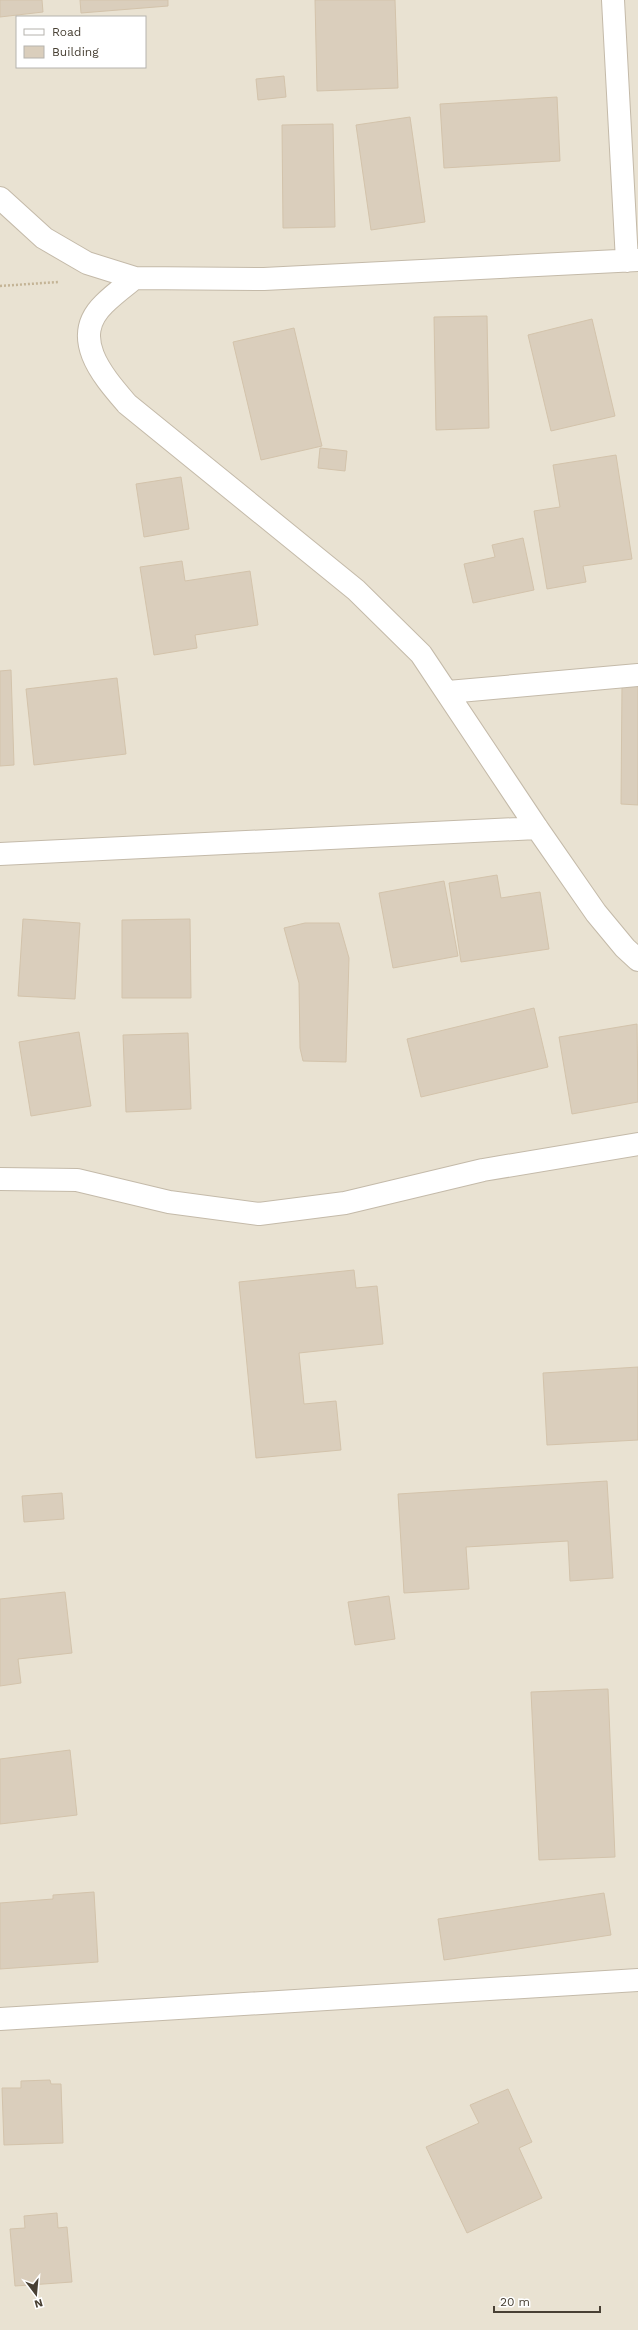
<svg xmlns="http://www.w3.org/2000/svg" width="638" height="2330" viewBox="0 0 638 2330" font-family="'Work Sans',sans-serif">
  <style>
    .residential { fill: #e9e2d2; fill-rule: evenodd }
    .building { fill: #dacebc; stroke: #d3c3ab }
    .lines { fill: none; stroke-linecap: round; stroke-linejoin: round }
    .minor-casing { stroke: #c4baa9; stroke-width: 24 }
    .path { stroke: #c4b496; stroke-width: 2.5; stroke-dasharray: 2 2; stroke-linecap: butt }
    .minor { stroke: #fff; stroke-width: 22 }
  </style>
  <rect width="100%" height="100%" fill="#f4f0e5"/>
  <path class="residential" d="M0,0H638V2330H0ZM17,17H145V67H17Z"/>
  <path class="building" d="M0,0H42L43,12L0,17Z
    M80,0H168V6L81,13Z
    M315,0H395L398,88L317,91Z
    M284,76L286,97L258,100L256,79Z
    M557,97L560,161L444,168L440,104Z
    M410,117L425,222L371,230L356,125Z
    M333,124L335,227L283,228L282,125Z
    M487,316L489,428L436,430L434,317Z
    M592,319L615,416L551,431L528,335Z
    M294,328L322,446L261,460L233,342Z
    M320,448L347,451L345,471L318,468Z
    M616,455L632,559L583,566L586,582L547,589L534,511L560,507L553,465Z
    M181,477L189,529L144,537L136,484Z
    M523,538L534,590L473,603L464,564L495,557L492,545Z
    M182,561L185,581L250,571L258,625L195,635L197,648L154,655L140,567Z
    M11,670L14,765L0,766V671Z
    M117,678L126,754L34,765L26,689Z
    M622,685H638V805L621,804Z
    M497,875L501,898L540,892L549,949L461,962L449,883Z
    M444,881L458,956L393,968L379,893Z
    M23,919L80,923L75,999L18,996Z
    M190,919L191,998H122V920Z
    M305,923H339L349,958L346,1062L303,1061L300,1048L299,983L284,928Z
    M534,1008L548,1067L421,1097L407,1039Z
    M637,1024L638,1102L572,1114L559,1037Z
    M79,1032L91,1106L31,1116L19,1042Z
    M188,1033L191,1109L126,1112L123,1035Z
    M354,1270L356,1288L377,1286L383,1344L299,1353L304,1404L336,1401L341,1450L256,1458L239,1282Z
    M638,1367V1440L547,1445L543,1373Z
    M607,1481L613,1578L570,1581L568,1541L466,1547L469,1589L404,1593L398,1494Z
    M62,1493L64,1519L24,1522L22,1496Z
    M65,1592L72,1653L18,1659L21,1683L0,1686V1599Z
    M389,1596L395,1639L355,1645L348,1602Z
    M608,1689L615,1857L539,1860L531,1692Z
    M70,1750L77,1815L0,1824V1759Z
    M94,1892L98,1962L0,1969V1903L53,1899V1895Z
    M604,1893L611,1935L444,1960L438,1919Z
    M50,2080L51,2084H61L63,2143L4,2145L2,2088H21V2081Z
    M508,2089L532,2142L519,2148L542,2198L467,2233L426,2147L479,2123L470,2105Z
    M57,2213L58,2228L67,2227L72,2282L15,2286L10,2229L25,2228L24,2216Z"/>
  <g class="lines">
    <g class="minor-casing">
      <path id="minor" d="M613,0L627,261
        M0,198L44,238L87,263L135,278L264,279L638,260
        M135,278C125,286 114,294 104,304C69,338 103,376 127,404L356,590L421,654L537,828L596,913L625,948L638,960
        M448,692L638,675
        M0,854L537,828
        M0,1179L77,1180L169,1202L259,1214L345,1203L483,1170L638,1144
        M0,2019L638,1980"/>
    </g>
    <path class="path" d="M0,286L58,282"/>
    <use href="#minor" class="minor"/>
  </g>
  <rect x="16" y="16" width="130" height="52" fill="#ffffff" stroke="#b6b3ae"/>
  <rect x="24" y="29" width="20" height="6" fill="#ffffff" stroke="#b6b3ae"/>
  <text x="52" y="36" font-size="12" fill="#484034">Road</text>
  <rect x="24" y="46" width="20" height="12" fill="#dacebc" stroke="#b6b3ae"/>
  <text x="52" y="56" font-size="12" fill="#484034">Building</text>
  <g transform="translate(36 2294) rotate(164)" stroke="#ffffff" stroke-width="3" paint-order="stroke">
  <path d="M0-3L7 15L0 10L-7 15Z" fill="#484034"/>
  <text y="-6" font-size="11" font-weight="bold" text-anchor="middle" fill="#484034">N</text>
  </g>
  <path d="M494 2306v6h106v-6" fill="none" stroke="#484034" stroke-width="2"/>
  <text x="500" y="2306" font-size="12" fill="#484034" stroke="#ffffff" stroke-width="3" paint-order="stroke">20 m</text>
</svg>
